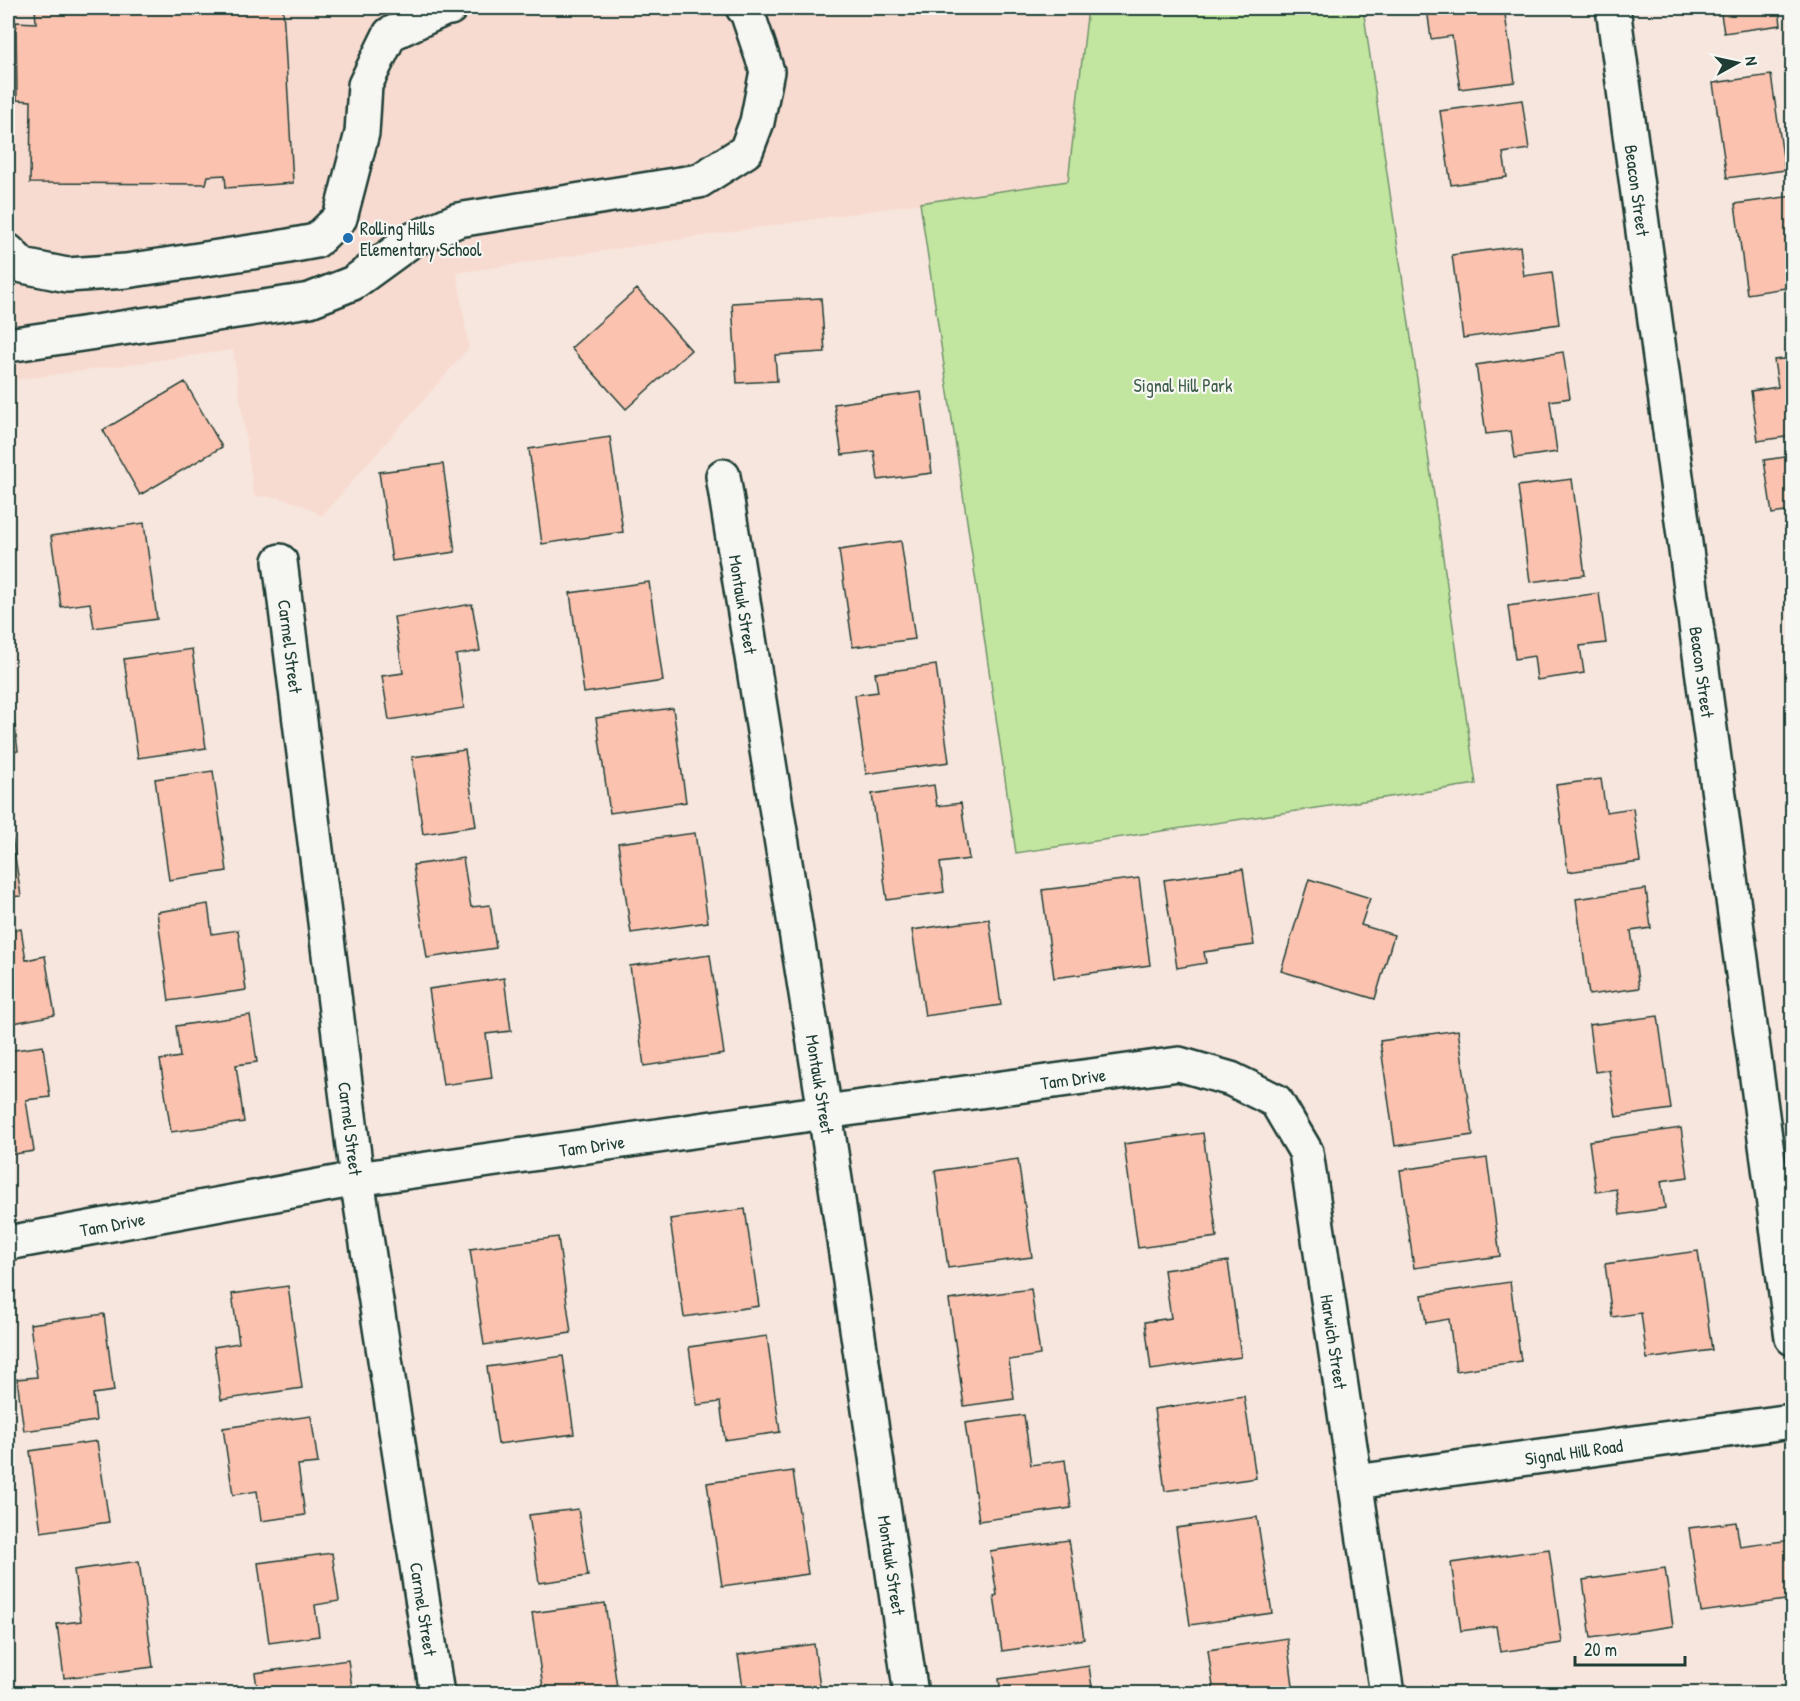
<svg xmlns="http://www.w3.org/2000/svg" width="1800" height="1701" viewBox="0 0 1800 1701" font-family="'Patrick Hand',sans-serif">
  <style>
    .built { fill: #f8dbd0 }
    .green { fill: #c2e6a0; stroke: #70926a; stroke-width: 1.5 }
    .building { fill: #fac2af; stroke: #1f3d34; stroke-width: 1.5 }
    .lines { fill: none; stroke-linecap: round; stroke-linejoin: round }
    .minor-casing { stroke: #1f3d34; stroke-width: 38 }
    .minor { stroke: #f6f6f2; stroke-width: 33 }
    .poi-dot { fill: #1f6fb2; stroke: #f6f6f2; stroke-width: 2 }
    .labels { text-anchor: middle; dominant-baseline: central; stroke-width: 4.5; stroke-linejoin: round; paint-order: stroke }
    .street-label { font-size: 18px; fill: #1f3d34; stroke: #f6f6f2 }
    .poi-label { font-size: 18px; fill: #1f3d34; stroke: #f6f6f2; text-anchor: start }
    .park-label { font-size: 18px; fill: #405f4a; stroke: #f6f6f2 }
  </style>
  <rect width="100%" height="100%" fill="#f7e6de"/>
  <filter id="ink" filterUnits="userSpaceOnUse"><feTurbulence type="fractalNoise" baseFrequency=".0167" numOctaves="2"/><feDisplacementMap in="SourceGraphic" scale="12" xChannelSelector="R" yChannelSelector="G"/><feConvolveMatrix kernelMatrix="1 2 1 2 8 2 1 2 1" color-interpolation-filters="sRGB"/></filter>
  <g filter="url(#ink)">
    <path class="built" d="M8,8H1088L1068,181L457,273L469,348L322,516L303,505L279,498L254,496L233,350L8,381Z"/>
    <path class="green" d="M1088,8H1363L1476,784L1016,853L920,203L1068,181Z"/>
    <path class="building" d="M35,8H283L293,183L226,188L225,175L208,176L206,184L30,183L31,101L17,100L16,22L36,23Z
      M1427,8H1504L1515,82L1460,89L1452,36L1431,39Z
      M1720,8H1779L1781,25L1724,33Z
      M1771,75L1785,170L1727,178L1713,83Z
      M1522,100L1529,149L1503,153L1507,177L1451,185L1440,111Z
      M1792,196V287L1747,294L1735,204Z
      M1520,246L1524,276L1552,272L1559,324L1463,338L1452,255Z
      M637,289L691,350L626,409L571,348Z
      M821,298L825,352L775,355L777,381L737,383L732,303Z
      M1563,352L1570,398L1550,401L1557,452L1515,458L1511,431L1486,434L1476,365Z
      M1792,358V436L1758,441L1751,391L1778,387L1774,360Z
      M185,382L222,447L140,495L103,430Z
      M921,392L932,473L878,480L874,451L842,455L834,404Z
      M610,437L623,532L542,544L529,449Z
      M1792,456V511L1772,514L1764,460Z
      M443,464L455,552L392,561L379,472Z
      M1572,479L1585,575L1530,582L1518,486Z
      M144,523L157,619L94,628L90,603L61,607L51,536Z
      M901,541L915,639L853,647L839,550Z
      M649,582L663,681L584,693L570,593Z
      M1599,593L1606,643L1580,646L1584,673L1537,680L1534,656L1515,659L1508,606Z
      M472,604L480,651L456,655L464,708L389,720L382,676L403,673L394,617Z
      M192,649L206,748L138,758L124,659Z
      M936,665L949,762L866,774L855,695L878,692L875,673Z
      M8,674L18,751L8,753Z
      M673,708L686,802L610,813L596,718Z
      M465,750L476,826L423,834L412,757Z
      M213,771L227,871L169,880L155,779Z
      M1601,779L1606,812L1633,808L1640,862L1568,872L1556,785Z
      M934,785L937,806L961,803L969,859L940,863L944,892L887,900L872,794Z
      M8,810L21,896L8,897Z
      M695,833L708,922L631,933L618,843Z
      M463,858L471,907L490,905L496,948L427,958L413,865Z
      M1243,869L1254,945L1204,952L1206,963L1177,968L1164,880Z
      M1139,878L1150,965L1054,978L1042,890Z
      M1309,879L1370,898L1361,925L1394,935L1375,999L1281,971Z
      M1646,889L1651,928L1631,931L1639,988L1589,995L1576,899Z
      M208,904L212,934L238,930L246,990L169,1001L157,912Z
      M989,919L1001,1005L925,1016L912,930Z
      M21,929L26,960L45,956L55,1015L8,1024V931Z
      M710,955L724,1054L644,1066L630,966Z
      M504,978L511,1031L486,1034L492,1078L443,1085L429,989Z
      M250,1015L257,1062L236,1065L244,1122L171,1132L160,1060L180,1057L176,1026Z
      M1658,1016L1671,1109L1616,1117L1609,1070L1595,1072L1589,1025Z
      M1458,1030L1473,1135L1395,1146L1380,1041Z
      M43,1046L50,1097L26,1100L34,1151L8,1155V1051Z
      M1681,1128L1688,1177L1661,1181L1665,1208L1620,1215L1616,1189L1596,1192L1589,1141Z
      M1203,1133L1217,1237L1138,1248L1124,1144Z
      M1487,1158L1500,1256L1414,1268L1400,1170Z
      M1018,1159L1032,1257L948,1268L935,1171Z
      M745,1209L759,1306L684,1317L670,1219Z
      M558,1237L571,1333L484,1345L470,1249Z
      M1698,1251L1712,1350L1647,1359L1641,1313L1612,1317L1605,1264Z
      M1228,1261L1241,1357L1151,1370L1145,1322L1171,1318L1164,1270Z
      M1510,1282L1521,1361L1456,1371L1449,1319L1426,1323L1422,1295Z
      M288,1286L302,1388L221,1400L214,1347L239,1343L232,1294Z
      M1031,1289L1040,1355L1009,1360L1014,1399L964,1406L949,1300Z
      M104,1314L114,1391L93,1394L96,1421L24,1431L17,1379L37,1377L30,1324Z
      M767,1336L780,1432L725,1440L720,1402L697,1405L689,1347Z
      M563,1356L574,1434L498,1444L487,1367Z
      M1244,1396L1256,1478L1165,1491L1154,1409Z
      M1024,1415L1031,1465L1065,1460L1071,1508L979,1521L965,1423Z
      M311,1416L318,1463L298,1465L305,1515L261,1521L257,1491L233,1495L223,1428Z
      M97,1441L109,1522L41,1532L30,1451Z
      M793,1471L808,1574L722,1586L707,1483Z
      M578,1509L588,1576L539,1583L529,1515Z
      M1257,1517L1272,1613L1190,1625L1176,1528Z
      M1736,1522L1740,1547L1791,1540L1792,1554V1599L1701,1612L1689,1528Z
      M1069,1540L1084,1639L1002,1651L994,1596L997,1595L990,1551Z
      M1549,1549L1562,1643L1500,1652L1496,1626L1461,1631L1451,1563Z
      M332,1553L339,1601L315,1605L319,1636L269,1643L258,1563Z
      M139,1561L153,1667L64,1678L57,1624L81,1621L74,1570Z
      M1665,1568L1673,1626L1591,1638L1583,1580Z
      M605,1603L618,1694H544L532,1613Z
      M1287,1638L1294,1694H1214L1208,1650Z
      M814,1644L821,1694H744L738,1655Z
      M348,1660L353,1694H258L255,1673Z
      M1089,1666L1093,1694H1001L999,1679Z"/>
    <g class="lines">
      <g class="minor-casing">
        <g id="minor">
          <path id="s1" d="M1613,8L1792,1338"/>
          <path d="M8,251L23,266L67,275L126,271L278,248L316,241L340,218L362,133L365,85L390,34L444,9L450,8"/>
          <path d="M8,345L310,300L353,283L412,240L458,220L699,181L746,151L757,122L767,71L747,12L743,8"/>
          <path id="s2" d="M723,476L825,1112L911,1694"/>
          <path id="s3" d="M280,561L357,1179L437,1694"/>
          <path id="s4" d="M8,1243L357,1179L825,1112L1179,1064L1231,1079L1276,1101L1306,1152L1387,1694"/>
          <path id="s5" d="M1356,1482L1792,1421"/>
        </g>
      </g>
      <use href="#minor" class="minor"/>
    </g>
  </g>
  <circle class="poi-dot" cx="348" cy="238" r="6"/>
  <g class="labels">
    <g class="street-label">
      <text stroke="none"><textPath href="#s1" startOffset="184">Beacon Street</textPath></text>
      <text stroke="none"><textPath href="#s2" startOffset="130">Montauk Street</textPath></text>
      <text stroke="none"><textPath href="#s3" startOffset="86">Carmel Street</textPath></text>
      <text stroke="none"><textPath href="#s1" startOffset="670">Beacon Street</textPath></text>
      <text stroke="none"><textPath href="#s4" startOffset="1078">Tam Drive</textPath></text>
      <text stroke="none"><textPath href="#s2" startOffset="616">Montauk Street</textPath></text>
      <text stroke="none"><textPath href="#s3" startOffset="572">Carmel Street</textPath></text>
      <text stroke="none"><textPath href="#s4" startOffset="592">Tam Drive</textPath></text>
      <text stroke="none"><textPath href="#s4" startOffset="106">Tam Drive</textPath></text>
      <text stroke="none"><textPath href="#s4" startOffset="1540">Harwich Street</textPath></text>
      <text stroke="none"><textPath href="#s5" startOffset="220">Signal Hill Road</textPath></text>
      <text stroke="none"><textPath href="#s2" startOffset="1102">Montauk Street</textPath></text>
      <text stroke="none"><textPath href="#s3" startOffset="1058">Carmel Street</textPath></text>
    </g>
    <g class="poi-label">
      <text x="360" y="228">Rolling Hills<tspan x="360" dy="21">Elementary School</tspan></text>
    </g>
    <g class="park-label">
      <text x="1183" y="385">Signal Hill Park</text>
    </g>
  </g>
  <rect width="1800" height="1701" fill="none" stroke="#f6f6f2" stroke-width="30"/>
  <rect x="15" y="15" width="1770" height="1671" fill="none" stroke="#1f3d34" stroke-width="2" filter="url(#ink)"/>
  <g transform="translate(1737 63) rotate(82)" stroke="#f6f6f2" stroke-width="4.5" paint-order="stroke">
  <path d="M0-4.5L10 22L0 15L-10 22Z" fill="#1f3d34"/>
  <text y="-9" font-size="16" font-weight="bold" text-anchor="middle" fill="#1f3d34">N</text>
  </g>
  <path d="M1575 1656v9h110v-9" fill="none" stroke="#1f3d34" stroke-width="3"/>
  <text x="1584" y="1656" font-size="18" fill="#1f3d34" stroke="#f6f6f2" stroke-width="4.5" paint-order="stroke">20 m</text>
</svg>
